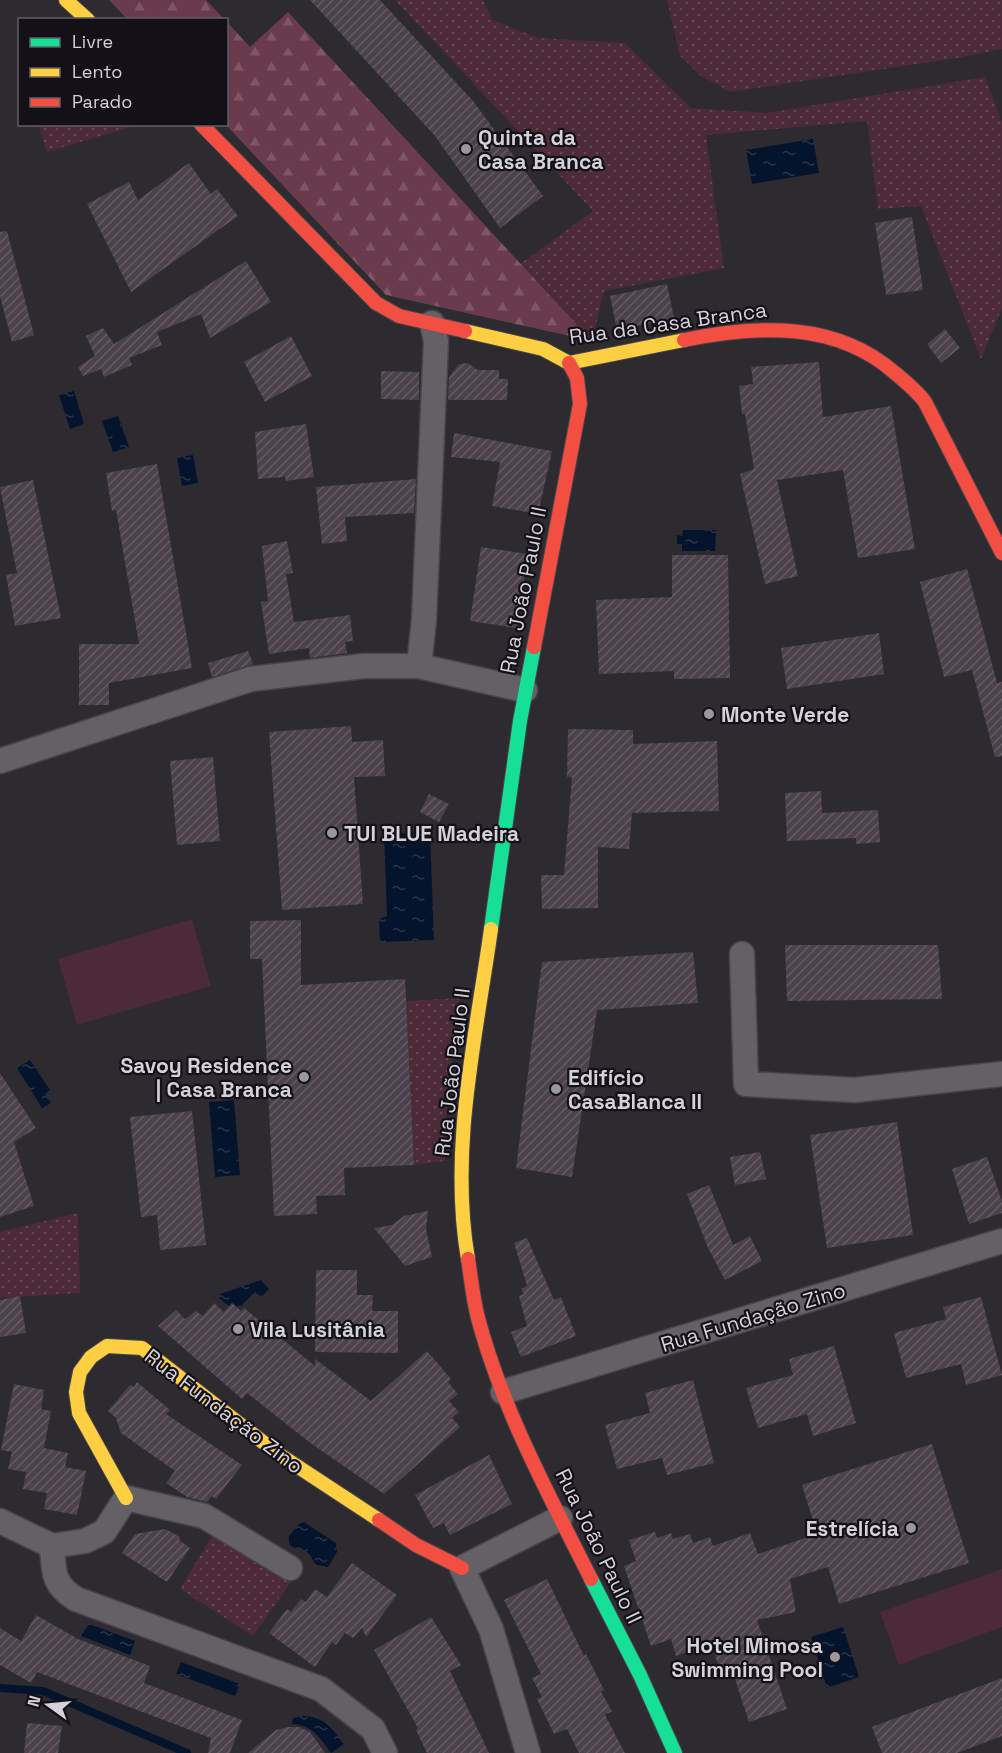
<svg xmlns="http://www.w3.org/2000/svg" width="1002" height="1753" viewBox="0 0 1002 1753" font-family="'Space Grotesk',sans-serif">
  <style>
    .grass { fill: url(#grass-dots) }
    .forest { fill: url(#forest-firs) }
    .green { fill: #4c2a37 }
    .water { fill: url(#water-ripples) }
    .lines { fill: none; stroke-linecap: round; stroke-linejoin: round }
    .stream { stroke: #04142d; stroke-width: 8 }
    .building { fill: url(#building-hatch) }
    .street-casing { stroke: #48454a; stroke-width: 27 }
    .fast-casing { stroke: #48454a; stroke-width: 16 }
    .slow-casing { stroke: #48454a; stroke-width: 16 }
    .jam-casing { stroke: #48454a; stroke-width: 16 }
    .street { stroke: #636066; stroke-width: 24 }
    .fast { stroke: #16e098; stroke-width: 14 }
    .slow { stroke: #ffcf43; stroke-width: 14 }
    .jam { stroke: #f24e42; stroke-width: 14 }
    .poi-dot { fill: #9a979e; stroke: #131117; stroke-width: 2 }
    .labels { text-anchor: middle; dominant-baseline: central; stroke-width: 4.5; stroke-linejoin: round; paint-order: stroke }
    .poi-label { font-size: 21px; font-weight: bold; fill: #d5d1da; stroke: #131117; text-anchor: start }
    .street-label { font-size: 21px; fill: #d5d1da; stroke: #131117 }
  </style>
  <defs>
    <pattern id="grass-dots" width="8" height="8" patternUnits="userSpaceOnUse" patternTransform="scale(1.5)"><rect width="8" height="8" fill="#4c2a37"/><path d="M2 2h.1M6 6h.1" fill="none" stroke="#654853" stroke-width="1.8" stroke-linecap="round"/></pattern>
    <pattern id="forest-firs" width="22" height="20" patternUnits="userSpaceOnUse" patternTransform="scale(1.5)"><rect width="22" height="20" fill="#693b4d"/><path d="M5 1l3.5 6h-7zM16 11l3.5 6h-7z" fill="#7e5666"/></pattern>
    <pattern id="water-ripples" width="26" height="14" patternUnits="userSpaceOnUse" patternTransform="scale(1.5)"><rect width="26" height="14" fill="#04142d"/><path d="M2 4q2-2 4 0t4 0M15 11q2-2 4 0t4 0" fill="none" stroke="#28354b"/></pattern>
    <pattern id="building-hatch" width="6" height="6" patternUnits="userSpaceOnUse" patternTransform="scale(1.5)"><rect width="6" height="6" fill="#4b424c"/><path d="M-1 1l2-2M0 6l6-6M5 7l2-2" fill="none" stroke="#645c65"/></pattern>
  </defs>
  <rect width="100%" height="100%" fill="#2d2a30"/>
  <path class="grass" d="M395,0H483L492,20L539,38L625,43L691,108L766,113L985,77L1002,122V308L981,359L921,206L878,209L867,121L706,135L724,268L604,291L592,341L520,264L593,211Z
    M667,0H1002V49L957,58L731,92L701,76L680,56Z
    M38,124H137V125L47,152Z
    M459,998L447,1100L445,1161L414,1165L406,1001Z
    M78,1213L80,1293L0,1298V1232Z
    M216,1529L291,1582L253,1636L180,1589Z"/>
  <path class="forest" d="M109,0H206L224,19H127Z
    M288,12L592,341L386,295L226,125L227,22L250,47Z"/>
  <path class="green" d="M192,919L211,986L77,1025L58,959Z
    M1002,1569V1627L899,1665L880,1612Z"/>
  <path class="water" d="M813,139L819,173L752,184L746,150Z
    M74,391L84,424L70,429L59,395Z
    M118,416L129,447L113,452L102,421Z
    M193,455L198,483L182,486L177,458Z
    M683,530H716L715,551H682V544H677V535L682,536Z
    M430,832L434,940L380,942L379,919L387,916L384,834Z
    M30,1060L50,1090L45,1094L51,1103L42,1108L17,1068Z
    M234,1100L240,1175L215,1177L209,1102Z
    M261,1280L269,1289L261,1297L255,1292L239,1308L232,1303L229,1306L219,1298L220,1294Z
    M304,1522L336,1543L337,1552L328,1567L317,1565C312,1562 313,1557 308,1553C300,1546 287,1552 289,1536L299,1524Z
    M89,1624L135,1641L130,1655L81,1636Z
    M843,1627L859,1677L827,1688L811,1637Z
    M181,1662L240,1684L235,1696L176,1674Z
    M300,1716C323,1715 332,1728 344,1744L331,1753C320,1738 313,1725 292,1724L293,1718Z"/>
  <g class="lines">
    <path class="stream" d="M0,1688L43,1691L187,1753"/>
  </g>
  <path class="building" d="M310,0H380L473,101L543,196L500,228L435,136Z
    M189,163L211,194L217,189L238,216L131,292L87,204L129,182L138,200Z
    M912,217L923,290L886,295L875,223Z
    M7,231L34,335L12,342L0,296V232Z
    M246,261L271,302L210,338L201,314L157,332L162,345L129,358L132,365L104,377L101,369L83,376L78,367L95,356L86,336L103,328L114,344Z
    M667,284L674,318L617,330L610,296Z
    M945,329L960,348L941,363L927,344Z
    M291,336L312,376L265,402L244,362Z
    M819,362L823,417L891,406L915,549L858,558L843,470L777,480L798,576L765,584L740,474L754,469L745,414H742L739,386L753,384L751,367Z
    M467,363L478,370H499V379H508L507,400H448L449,377L459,364Z
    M381,371L419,372V400L381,399Z
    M306,424L314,477L286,481L285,477L258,479L255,432Z
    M454,433L552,451L538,514L492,506L500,462L451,457Z
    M157,464L192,668L109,683V705H79V644H139L116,510L112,511L106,473Z
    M416,479L414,513L345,517L347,541L322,544L316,487Z
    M33,480L61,618L15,626L6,575L17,573L0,487Z
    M287,541L293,573L286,574L294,622L350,615L353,641L345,642L347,653L310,658L309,648L269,654L261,602L268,601L262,546Z
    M481,547L528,554L517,628L470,621Z
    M672,555H728L730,678L674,679V671L599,674L596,600L672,597Z
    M967,569L997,683L1002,682V756L995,757L972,670L944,677L920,582Z
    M879,633L884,674L787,689L781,648Z
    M248,651L253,664L212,677L208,663Z
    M351,726L352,742L383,740L385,776L354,777L363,904L282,910L269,732Z
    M568,729L633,730V744L717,741L719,811L632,813L629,849L598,847V908L542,909L541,875H564L572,777H567Z
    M213,757L220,841L177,845L170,761Z
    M821,791L822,813L878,810L880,842L856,844V838L787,841L785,793Z
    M429,794L449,804L439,822L420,812Z
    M301,920V985L405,979L414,1165L344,1168L345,1195L316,1196L317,1214L274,1216L262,959H250V921Z
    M785,945H938L942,999L787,1001Z
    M693,952L698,1003L597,1010L572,1177L516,1168L542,962Z
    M0,1073L36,1128L14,1142L34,1206L0,1217Z
    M192,1111L206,1245L160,1250L157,1215L141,1217L130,1117Z
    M897,1122L913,1235L827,1248L810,1135Z
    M760,1152L766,1179L735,1185L730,1157Z
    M987,1157L1002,1201V1213L969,1224L952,1169Z
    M709,1185L733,1245L750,1236L762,1261L725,1280L708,1248L687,1194Z
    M428,1211L426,1229L432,1257L405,1266L374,1228L392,1225L404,1216Z
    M527,1238L554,1300L561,1297L576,1336L521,1357L511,1332L527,1326L519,1296L524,1294L521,1289L527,1286L514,1243Z
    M316,1270H357V1295H373L372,1311H398V1353L315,1352Z
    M20,1296L26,1333L0,1337V1300Z
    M981,1297L1002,1375L966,1385L961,1364L906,1378L894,1333L946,1319L943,1307Z
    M214,1303L224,1312L232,1303L241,1311L244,1308L315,1366V1359L371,1401L427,1351L451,1379L448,1382L458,1394L449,1401L459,1412L452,1418L460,1427L384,1494L309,1442L247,1393L242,1399L158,1326L176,1310L185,1319L196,1311L203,1316Z
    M834,1346L856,1423L813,1436L807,1414L758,1428L746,1388L793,1375L789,1359Z
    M693,1380L714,1463L667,1475L662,1458L617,1469L605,1425L650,1413L645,1393Z
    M137,1382L170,1410L166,1414L242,1465L216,1499L212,1496L207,1502L187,1497L166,1483L175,1471L121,1433L116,1418L108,1411L130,1385L134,1387Z
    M14,1384L44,1390L41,1409L51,1411L44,1448L68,1453L65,1467L86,1471L77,1515L44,1509L47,1493L23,1489L26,1472L8,1469L12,1452L1,1450Z
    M932,1444L969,1563L839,1604L828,1567L790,1579L796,1612L757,1620L787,1709L749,1722L733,1673L722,1676L711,1644L676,1656L671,1639L651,1646L624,1566L636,1561L629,1540L655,1532L657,1538L671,1533L673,1539L690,1534L693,1543L710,1537L713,1546L750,1533L758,1554L817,1534L802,1485Z
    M489,1455L512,1504L450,1535L444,1523L433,1528L415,1495Z
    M165,1529L180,1537L179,1540L190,1548L167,1582L122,1553L135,1534Z
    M352,1563L397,1595L366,1637L362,1628L353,1638L345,1633L336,1645L332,1642L315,1667L269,1633L287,1609L291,1612L301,1599L306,1602L315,1589L327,1597Z
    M547,1579L584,1656L586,1654L604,1690L601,1692L612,1711L605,1715L625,1753H579L567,1729L554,1734L537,1699L542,1697L532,1678L541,1674L504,1600Z
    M36,1615L78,1639L150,1666L144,1683L242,1720L230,1753H208L211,1738L37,1672L31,1683L0,1665V1628L21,1641Z
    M431,1617L461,1665L450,1671L489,1753H427L416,1730L418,1728L374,1650Z
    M1002,1678V1736L957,1753H882L872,1727Z
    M27,1723L62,1726L58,1753H24Z
    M288,1727H299L310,1732L325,1753H248L276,1730Z"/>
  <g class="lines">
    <g class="street-casing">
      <path id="street" d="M419,666L424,620L436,341L432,323
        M0,761L251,679L364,666H419L525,690
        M742,954L746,1084L855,1090L1002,1074
        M503,1392L1002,1241
        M0,1521L52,1546L85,1541L104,1532L126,1498L204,1516L290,1568
        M52,1546C54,1572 52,1584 76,1599L321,1689L373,1729L385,1753
        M528,1753L491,1629L462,1568L560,1518"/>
    </g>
    <g class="fast-casing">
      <path id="fast" d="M491,929L520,721L534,647
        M591,1579L640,1675L675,1753"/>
    </g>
    <g class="slow-casing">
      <path id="slow" d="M66,0L88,20
        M465,331L543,349L569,363L684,340
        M468,1259C449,1150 476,1037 491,929
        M126,1498L79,1413L76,1392L80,1372L91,1357L107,1346L142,1348L277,1453L379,1520"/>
    </g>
    <g class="jam-casing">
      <path id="jam" d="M201,124L376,303L399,316L465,331
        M684,340C757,325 836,321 895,373C906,382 917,391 925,402L1002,553
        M534,647L580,404L577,378L569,363
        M468,1259C471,1278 473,1299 478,1318C502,1409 549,1495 591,1579
        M379,1520L416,1545L462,1568"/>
    </g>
    <use href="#street" class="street"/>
    <use href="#fast" class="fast"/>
    <use href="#slow" class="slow"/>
    <use href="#jam" class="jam"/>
  </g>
  <g class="poi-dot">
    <circle cx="466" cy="149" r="6"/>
    <circle cx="709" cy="714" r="6"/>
    <circle cx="332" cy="833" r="6"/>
    <circle cx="304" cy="1077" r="6"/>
    <circle cx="556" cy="1089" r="6"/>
    <circle cx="238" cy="1329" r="6"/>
    <circle cx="911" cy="1528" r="6"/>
    <circle cx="835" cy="1657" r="6"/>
  </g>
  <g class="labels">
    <g class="poi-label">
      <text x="478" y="137">Quinta da<tspan x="478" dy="24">Casa Branca</tspan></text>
      <text x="721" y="714">Monte Verde</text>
      <text x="344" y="833">TUI BLUE Madeira</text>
      <text x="292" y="1065" text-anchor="end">Savoy Residence<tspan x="292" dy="24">| Casa Branca</tspan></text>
      <text x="568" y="1077">Edifício<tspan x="568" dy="24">CasaBlanca II</tspan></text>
      <text x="250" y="1329">Vila Lusitânia</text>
      <text x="899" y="1528" text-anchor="end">Estrelícia</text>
      <text x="823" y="1645" text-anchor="end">Hotel Mimosa<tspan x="823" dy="24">Swimming Pool</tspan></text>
    </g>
    <g class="street-label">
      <text transform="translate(668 323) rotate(-8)">Rua da Casa Branca</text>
      <text transform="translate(523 590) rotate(-79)">Rua João Paulo II</text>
      <text transform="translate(452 1072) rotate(-83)">Rua João Paulo II</text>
      <text transform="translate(753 1317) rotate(-17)">Rua Fundação Zino</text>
      <text transform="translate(224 1411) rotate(37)">Rua Fundação Zino</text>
      <text transform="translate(599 1546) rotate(64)">Rua João Paulo II</text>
    </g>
  </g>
  <rect x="18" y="18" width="210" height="108" fill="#131117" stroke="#615e65" stroke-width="1.5"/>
  <rect x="30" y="38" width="30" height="9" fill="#16e098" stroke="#615e65" stroke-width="1.5"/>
  <text x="72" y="48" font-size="18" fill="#d5d1da">Livre</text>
  <rect x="30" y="68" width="30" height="9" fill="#ffcf43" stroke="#615e65" stroke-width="1.5"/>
  <text x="72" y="78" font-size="18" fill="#d5d1da">Lento</text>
  <rect x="30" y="98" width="30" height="9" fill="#f24e42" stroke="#615e65" stroke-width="1.5"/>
  <text x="72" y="108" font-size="18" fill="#d5d1da">Parado</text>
  <g transform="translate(48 1705) rotate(285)" stroke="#131117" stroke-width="4.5" paint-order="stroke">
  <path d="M0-4.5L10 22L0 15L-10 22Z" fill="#d5d1da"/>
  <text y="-9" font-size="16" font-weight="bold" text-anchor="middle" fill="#d5d1da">N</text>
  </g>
</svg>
